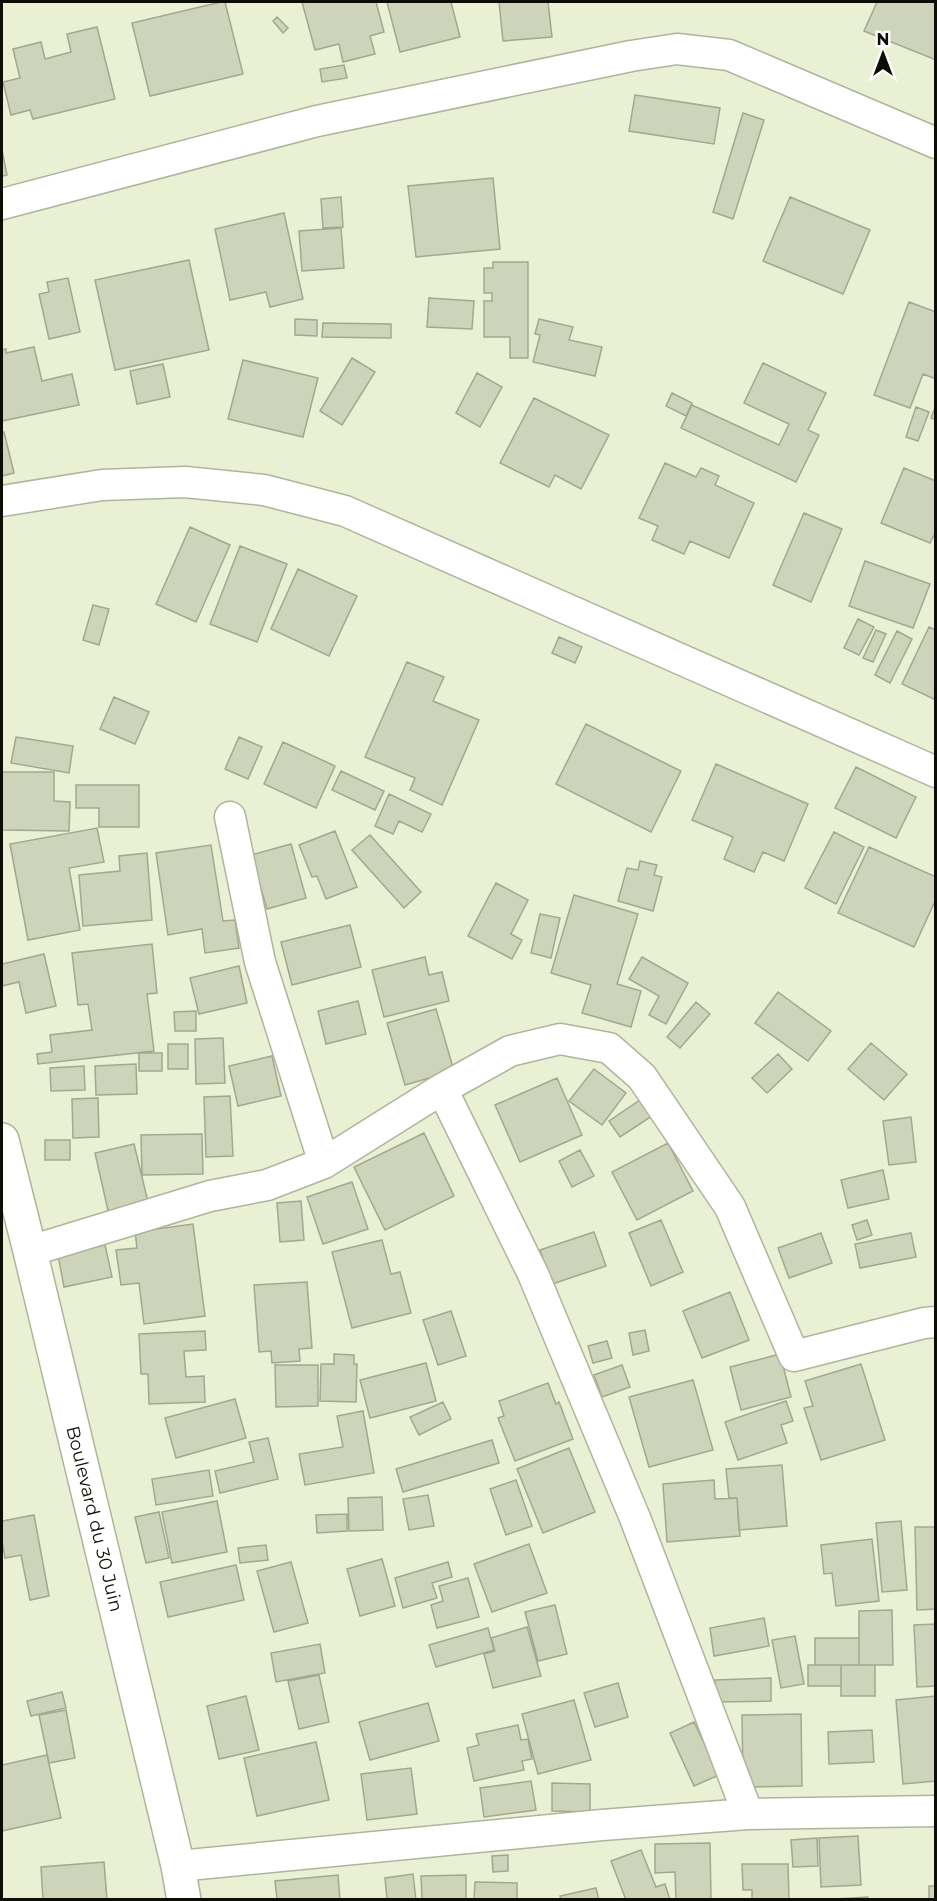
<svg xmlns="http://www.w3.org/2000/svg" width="937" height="1901" viewBox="0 0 937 1901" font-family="Montserrat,sans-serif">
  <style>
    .building { fill: #ced4b9; stroke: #a2a88e; stroke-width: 1.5 }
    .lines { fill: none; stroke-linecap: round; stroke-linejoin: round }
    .street-casing { stroke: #afb59b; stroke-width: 33 }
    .secondary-casing { stroke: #afb59b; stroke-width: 36 }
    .street { stroke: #fff; stroke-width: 30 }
    .secondary { stroke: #fff; stroke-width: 33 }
    .labels { text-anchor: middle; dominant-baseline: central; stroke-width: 4.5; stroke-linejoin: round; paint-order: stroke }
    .street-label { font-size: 18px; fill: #0c0e06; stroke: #fff }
  </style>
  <rect width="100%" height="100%" fill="#e9f0d4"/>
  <path class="building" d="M221,2H225L243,74L150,96L132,23Z
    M302,2H376L384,32L370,36L375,54L343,62L339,44L315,50Z
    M387,2H451L460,37L400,52Z
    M499,2H548L552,37L503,41Z
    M877,2H936V60L864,31Z
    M277,17L288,28L283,33L273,21Z
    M97,27L115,99L33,119L30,110L11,115L3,82L20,78L13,49L41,42L45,59L71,52L67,34Z
    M344,65L347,78L322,82L320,69Z
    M635,95L720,108L714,144L629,131Z
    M743,113L764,120L733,219L713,212Z
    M2,150L7,175L2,176Z
    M493,178L500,249L416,257L408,186Z
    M341,197L343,227L323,228L321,199Z
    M790,197L870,230L843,294L763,261Z
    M284,213L303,299L270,307L266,292L230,300L215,229Z
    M341,228L344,268L302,271L299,231Z
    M189,260L209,350L115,370L95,280Z
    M493,262H528V358H510V337H484V301H492V293H484V268H493Z
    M68,278L80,332L49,339L39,294L49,292L47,282Z
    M429,298L474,301L472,329L427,327Z
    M909,302L936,312V379L923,374L910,408L874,395Z
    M295,319L317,320V336L295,335Z
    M539,319L573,327L569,340L602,347L595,376L533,362L540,335L535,334Z
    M323,323L391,324V338L322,337Z
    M34,347L42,381L72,374L79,405L2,421V350L6,349V353Z
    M352,358L375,372L342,425L320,411Z
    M243,360L318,378L303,437L228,419Z
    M763,363L826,393L808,430L819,435L796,482L681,428L692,405L779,445L789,424L744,403Z
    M163,364L170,397L137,404L130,371Z
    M477,373L502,387L480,427L456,413Z
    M672,393L692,403L686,416L666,406Z
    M534,398L609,435L581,489L555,475L549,487L500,463Z
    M936,405V420L931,418Z
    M916,407L929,412L918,441L906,437Z
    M4,432L14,473L2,476V433Z
    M665,463L696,477L701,468L719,476L715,485L754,503L729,558L690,541L684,554L652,540L658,526L639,518Z
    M904,468L936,481V531L930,543L881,523Z
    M804,513L842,529L811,602L773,585Z
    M190,527L230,545L196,622L156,604Z
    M240,546L287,564L257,642L210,624Z
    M865,561L930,584L913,628L849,606Z
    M298,569L357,596L329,656L271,629Z
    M93,605L109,609L99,645L83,640Z
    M858,619L874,627L859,655L844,648Z
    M929,627L936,630V700L902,684Z
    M876,630L886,634L873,662L863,658Z
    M897,631L912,639L890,683L875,675Z
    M559,637L582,647L575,663L552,653Z
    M407,662L444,677L433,701L479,720L442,805L410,790L415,778L365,757Z
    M114,697L149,712L135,744L100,729Z
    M586,724L681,771L651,832L556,784Z
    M16,737L73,746L69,773L11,763Z
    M239,737L262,747L248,779L225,769Z
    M283,742L335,766L316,808L264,784Z
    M716,764L808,804L784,861L763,852L754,872L724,859L733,837L692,820Z
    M856,767L916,797L896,838L835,808Z
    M341,771L384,791L375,810L332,790Z
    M2,772H54V801L70,802L69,831L2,830Z
    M76,785H139V827H99V808H76Z
    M389,794L431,814L422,832L399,821L393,834L375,826Z
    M97,828L104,862L69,868L80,930L28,940L10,844Z
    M335,831L357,887L326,899L317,876L312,877L299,845Z
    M834,832L864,847L836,904L805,888Z
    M370,835L421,892L404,908L352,850Z
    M291,844L306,898L267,909L251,855Z
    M211,845L223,921L235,920L239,948L205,953L202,929L168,935L156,853Z
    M869,847L936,877V899L914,947L838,913Z
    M147,853L152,920L83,926L79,875L120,871L119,856Z
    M640,861L657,865L654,875L662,877L653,911L618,901L627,868L638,870Z
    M496,883L528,900L511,934L522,940L512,959L468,936Z
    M574,895L638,914L617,984L641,991L631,1027L582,1013L591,985L551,973Z
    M540,914L560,918L551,958L531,953Z
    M350,925L361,967L292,985L281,942Z
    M152,944L157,993L147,994L154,1051L38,1064L37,1054L52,1052L50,1035L92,1030L88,1004L78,1005L72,953Z
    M44,954L56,1006L26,1013L19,982L2,986V964Z
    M425,957L429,975L442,972L449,1001L384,1017L372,970Z
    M642,957L688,983L666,1024L649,1015L659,996L629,979Z
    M239,966L247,1003L199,1014L190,978Z
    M778,992L831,1031L808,1061L755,1023Z
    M358,1001L366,1034L326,1044L318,1011Z
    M696,1002L710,1014L680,1048L667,1037Z
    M436,1009L454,1071L405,1085L387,1023Z
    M196,1011V1031H175L174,1012Z
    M223,1038L225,1083L196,1084L195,1039Z
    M871,1043L907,1074L884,1100L848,1069Z
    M168,1044H188V1069H168Z
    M139,1053H162V1071H139Z
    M778,1054L792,1069L767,1093L752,1078Z
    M272,1056L281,1096L238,1106L229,1066Z
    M136,1064L137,1094L96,1095L95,1066Z
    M84,1066L85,1090L51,1091L50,1068Z
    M594,1069L626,1093L602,1125L569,1101Z
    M557,1078L582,1135L520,1162L495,1105Z
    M230,1096L233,1156L206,1157L204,1097Z
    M98,1098L99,1137L73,1138L72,1099Z
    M640,1100L652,1116L620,1137L609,1121Z
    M911,1117L916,1162L889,1165L883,1121Z
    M424,1133L454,1196L385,1230L354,1167Z
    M202,1134L203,1174L142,1175L141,1135Z
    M45,1140H70V1160H45Z
    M668,1143L693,1191L637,1220L612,1172Z
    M134,1144L149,1206L109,1215L95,1153Z
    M580,1150L594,1176L572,1187L559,1161Z
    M883,1170L889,1199L848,1208L841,1180Z
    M352,1182L368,1229L323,1244L307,1197Z
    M301,1201L304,1240L280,1242L277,1203Z
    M661,1220L683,1272L651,1286L629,1233Z
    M867,1220L872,1235L857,1240L852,1225Z
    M193,1224L205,1316L144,1324L139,1283L121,1285L116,1250L137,1248L135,1232Z
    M594,1232L606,1266L552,1284L540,1250Z
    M821,1233L832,1263L789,1278L778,1248Z
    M911,1233L916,1257L860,1268L855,1244Z
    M382,1240L391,1274L400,1272L411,1313L352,1328L332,1252Z
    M105,1245L112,1277L64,1287L58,1255Z
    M307,1282L312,1348L299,1349L300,1361L272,1363L271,1351L259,1352L254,1285Z
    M730,1292L749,1340L702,1358L683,1311Z
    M451,1311L466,1356L438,1365L423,1320Z
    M645,1330L649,1351L633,1355L629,1333Z
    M205,1331L206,1350L184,1351L186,1377L204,1376L205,1402L149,1404L148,1374H141L139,1334Z
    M607,1341L612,1358L593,1363L588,1346Z
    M334,1354L354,1355V1364H357L356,1402L320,1401L321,1364H334Z
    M780,1354L791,1397L741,1410L730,1367Z
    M426,1363L436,1401L370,1418L360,1380Z
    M861,1364L885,1440L821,1460L804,1408L813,1406L805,1381Z
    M275,1365H318V1406L276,1407Z
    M622,1365L630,1387L602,1397L594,1375Z
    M693,1380L713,1450L649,1467L629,1397Z
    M548,1383L556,1404L559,1402L573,1439L515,1461L498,1418L504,1416L499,1401Z
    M235,1399L246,1438L176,1458L165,1418Z
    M786,1401L793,1421L781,1425L787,1443L738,1460L725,1422Z
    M443,1402L451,1419L419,1435L410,1417Z
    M363,1411L374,1473L305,1485L299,1454L343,1447L337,1416Z
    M268,1438L278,1479L220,1493L215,1471L254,1462L249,1442Z
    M492,1440L499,1463L403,1492L396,1469Z
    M569,1448L595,1512L543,1533L517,1469Z
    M782,1465L787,1526L739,1530L737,1498H729L726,1469Z
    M209,1470L213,1496L156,1505L152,1479Z
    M516,1480L532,1526L506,1535L490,1489Z
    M714,1480L715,1499L737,1498L740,1536L667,1542L663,1484Z
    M428,1495L434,1526L409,1530L403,1499Z
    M382,1497L383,1530L349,1531L348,1498Z
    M217,1501L227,1552L172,1563L162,1512Z
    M159,1512L169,1558L146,1563L135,1517Z
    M347,1514V1531L317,1533L316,1515Z
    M34,1515L49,1596L30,1600L21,1555L5,1558L2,1541V1521Z
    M901,1521L907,1590L882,1592L876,1523Z
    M915,1527H936V1609L917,1610Z
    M872,1539L879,1601L836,1606L832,1573L824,1574L821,1545Z
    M529,1544L547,1593L492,1612L474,1564Z
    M266,1545L268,1560L240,1563L238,1548Z
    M382,1559L395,1606L360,1616L347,1569Z
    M291,1562L308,1623L274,1632L257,1571Z
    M448,1562L452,1577L432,1583L437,1598L403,1608L395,1578Z
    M236,1565L244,1600L168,1617L160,1582Z
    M468,1578L479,1617L437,1628L431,1605L443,1601L439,1586Z
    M555,1605L567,1654L538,1661L525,1612Z
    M892,1610L893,1665H859V1611Z
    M764,1618L769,1646L714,1656L710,1628Z
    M936,1624V1686L917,1687L914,1625Z
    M527,1627L541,1676L493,1688L484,1654L495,1651L491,1638Z
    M488,1628L494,1650L436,1667L429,1645Z
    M795,1636L804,1684L781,1688L772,1640Z
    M815,1638H859V1665H815Z
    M320,1644L325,1673L276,1682L271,1653Z
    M808,1665H841V1686H808Z
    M841,1665H875V1696H841Z
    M319,1675L329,1722L299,1729L288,1681Z
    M771,1678V1701L716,1702L715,1680Z
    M618,1683L628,1717L595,1727L584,1693Z
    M62,1692L66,1708L31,1716L27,1701Z
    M246,1696L259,1750L219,1759L207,1706Z
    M936,1696V1781L903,1784L896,1700Z
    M574,1700L591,1760L538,1774L522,1714Z
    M428,1703L439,1741L370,1760L359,1722Z
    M66,1710L75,1758L49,1763L39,1715Z
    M801,1714L802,1786L743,1787L742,1715Z
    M694,1722L719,1775L694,1786L670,1733Z
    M518,1725L521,1740L528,1739L532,1759L522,1761L524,1770L474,1781L467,1748L479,1745L476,1734Z
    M872,1730L874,1762L829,1764L828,1732Z
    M316,1742L329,1800L257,1816L244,1758Z
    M47,1755L61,1818L2,1831V1765Z
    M411,1768L417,1814L367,1820L361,1774Z
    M531,1781L536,1810L484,1817L480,1788Z
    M552,1783L590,1784V1812L552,1811Z
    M858,1836L861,1885L821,1887L819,1838Z
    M817,1838L818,1866L793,1867L791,1840Z
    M710,1843L711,1900H676L675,1872L655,1873V1844Z
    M641,1850L656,1887L665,1884L670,1900H626L611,1861Z
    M508,1855V1871L493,1872L492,1856Z
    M104,1862L107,1900H43L41,1867Z
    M742,1864H788L789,1900H752V1890H743Z
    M413,1874L416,1900H387L385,1878Z
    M338,1875L340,1900H277L275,1881Z
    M466,1875V1900H422L421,1876Z
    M475,1882L517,1883V1900H474Z
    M929,1886H936V1900H929Z
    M596,1888L599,1900H561L560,1896Z
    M868,1897V1900H835V1899Z"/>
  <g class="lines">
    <g class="street-casing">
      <path id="street" d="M2,204L317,121L631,56L677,49L729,55L936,143
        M2,501L102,485L185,482L264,490L345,511L936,772
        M230,817L260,962L324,1163
        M442,1089L533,1274L635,1518L748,1814
        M30,1251L210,1196L267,1185L324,1163L442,1089L510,1051L560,1039L609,1048L642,1077L730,1207L794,1356L924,1323L936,1322
        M178,1866L602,1825L748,1814L936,1811"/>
    </g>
    <g class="secondary-casing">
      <g id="secondary">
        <path id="s1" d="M2,1140L30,1251L178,1866L184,1900"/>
      </g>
    </g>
    <use href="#street" class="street"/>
    <use href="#secondary" class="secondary"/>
  </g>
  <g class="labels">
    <g class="street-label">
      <text stroke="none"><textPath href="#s1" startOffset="390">Boulevard du 30 Juin</textPath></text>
    </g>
  </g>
  <rect width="937" height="1901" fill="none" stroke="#0c0e06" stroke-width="6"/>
  <g transform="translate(883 54)" stroke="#ffffff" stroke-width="4.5" paint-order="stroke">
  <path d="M0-4.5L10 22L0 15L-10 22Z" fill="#0c0e06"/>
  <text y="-9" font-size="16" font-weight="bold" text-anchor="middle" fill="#0c0e06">N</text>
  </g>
</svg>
